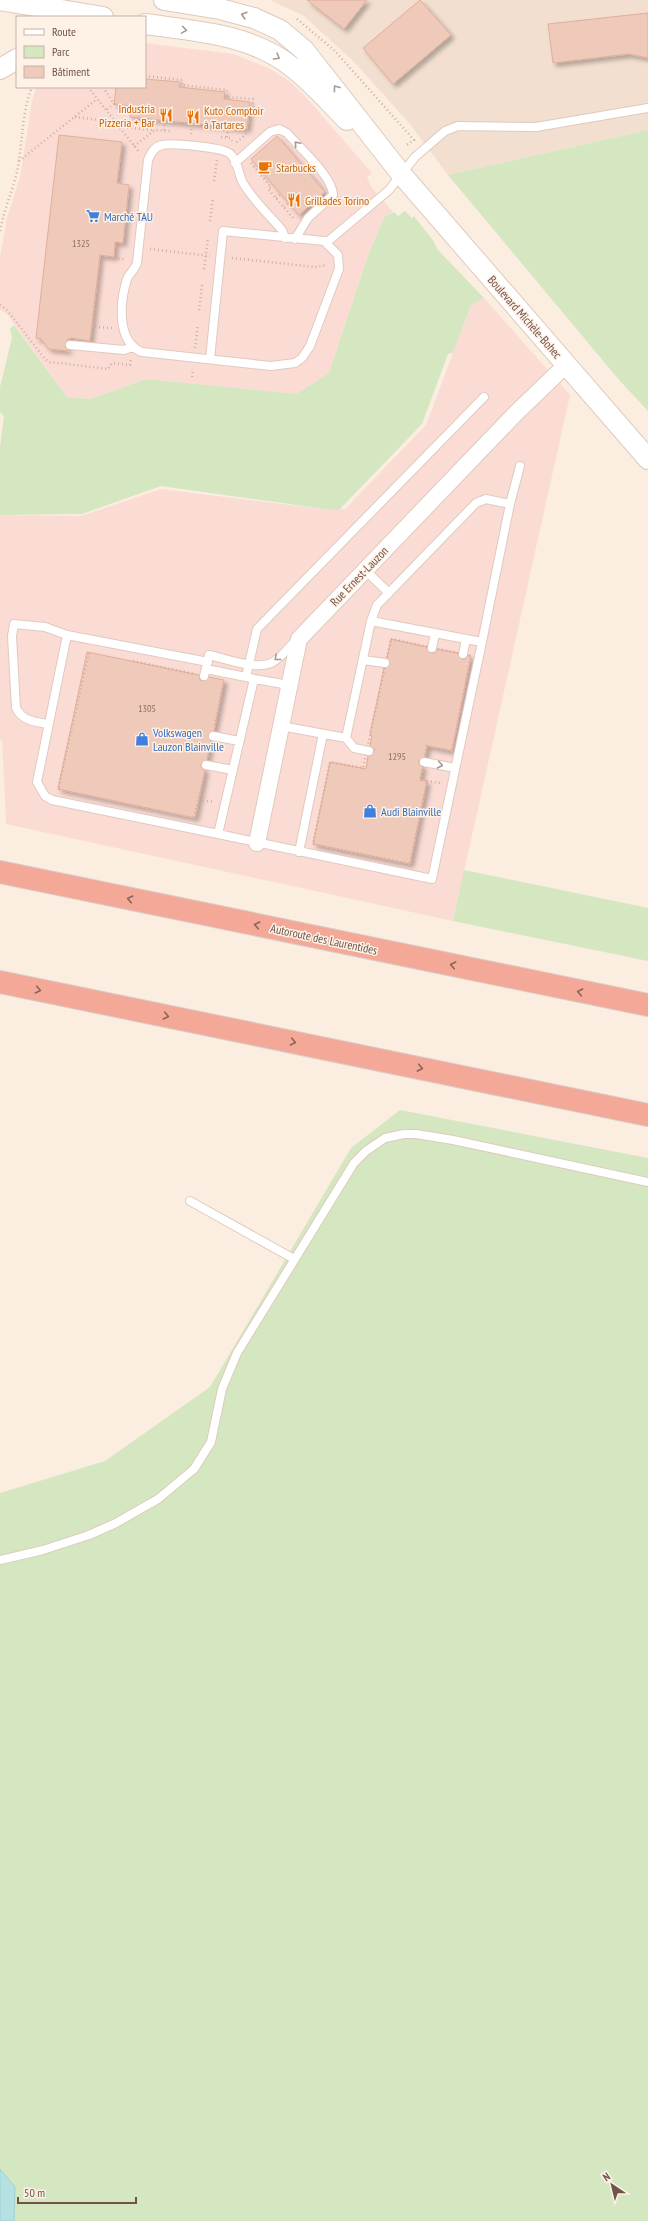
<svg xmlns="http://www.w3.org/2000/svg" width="648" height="2221" viewBox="0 0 648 2221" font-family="'PT Sans Narrow',sans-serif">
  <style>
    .residential { fill: #f2dfcf }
    .commercial { fill: #fbdcd4 }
    .green { fill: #d4e7c0 }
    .water { fill: #b6e1e3; stroke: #9dd1d5 }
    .building { fill: #efc9b9; stroke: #e1ae9a; filter: url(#shadow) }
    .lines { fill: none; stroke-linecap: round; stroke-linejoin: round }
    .service-casing { stroke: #dfcabd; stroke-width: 10 }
    .minor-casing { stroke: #dfcabd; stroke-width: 18 }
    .tertiary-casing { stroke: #dfcabd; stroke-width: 22 }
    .motorway-casing { stroke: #d7cfcc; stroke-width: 24 }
    .path { stroke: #d4ad9d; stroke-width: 2.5; stroke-dasharray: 1 3; stroke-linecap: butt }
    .service { stroke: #fff; stroke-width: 8 }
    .minor { stroke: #fff; stroke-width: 16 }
    .tertiary { stroke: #fff; stroke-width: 20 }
    .motorway { stroke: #f4a898; stroke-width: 22 }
    .oneway { stroke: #aa9892 }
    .oneway2 { stroke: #8b6459 }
    .labels { text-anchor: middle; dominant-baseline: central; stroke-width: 3; stroke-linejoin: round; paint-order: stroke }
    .number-label { font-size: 10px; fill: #907065 }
    .food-label { font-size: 12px; fill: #c56008; stroke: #fef2e6; text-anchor: start }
    .shop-label { font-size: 12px; fill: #366cbe; stroke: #fef2e6; text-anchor: start }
    .street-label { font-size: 12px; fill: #715349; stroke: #fef2e6 }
  </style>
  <defs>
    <filter id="shadow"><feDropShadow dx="3.5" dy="3.5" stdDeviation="2" flood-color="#0004"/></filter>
  </defs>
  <rect width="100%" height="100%" fill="#fbeee0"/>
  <path class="residential" d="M270,0H648V130L448,175L409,123L355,63L304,16Z"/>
  <path class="commercial" d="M145,43L234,54L270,69L289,81L304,95L372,173L367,177L372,188L393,212L385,216L369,253L329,373L296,394L146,379L90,399L67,397L7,314L0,310V257L7,218L20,177L32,101L36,87H145Z
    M484,298L570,395L453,921L6,824L2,740H0V515L81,516L161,489L324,509H345L426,425L471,305Z"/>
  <path class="green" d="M648,130V411L620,381L448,175Z
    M405,211L412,218L414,216L432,239L438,250L484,298L471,305L453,353L448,354L422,424L339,510L324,509L161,486L82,514L0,515V447L4,416L0,412V387L12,338L10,329L14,325L67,397L90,399L146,379L296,394L329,373L369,253L385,216L394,212L398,216Z
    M464,870L648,908V961L453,921Z
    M400,1110L648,1158V2221H0V1493L105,1461L210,1387L351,1148Z"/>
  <path class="water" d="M0,2169L15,2187L14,2221H0Z"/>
  <path class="building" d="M307,0H367L344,29Z
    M420,0L451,35L393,84L363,48Z
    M648,13V58L629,54L553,63L548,24Z
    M145,79L180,82L179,87L225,92L224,99L250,102L247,129L130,117L131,106L114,104L116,87H145Z
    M59,135L122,142L117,183L129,185L123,243L115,242L114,257L100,255L90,341L71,338L67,340L65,347L70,351L49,349L41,339L36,338Z
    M277,136L325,192L299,215L251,159Z
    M391,639L427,647L431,653H434L437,649L458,653L462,659H465L468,655L471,656L452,751L427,746L425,757L419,761V764L423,767L420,780L427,781L410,864L313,844L330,762L366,769L368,756L374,752V749L370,746L372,735L370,734L384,668L390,664L387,658Z
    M87,652L199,675L200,680L203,681L209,677L224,680L214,731L208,735L211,741L207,760L201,764V767L205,770L195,818L58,789Z"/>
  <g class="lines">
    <g class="service-casing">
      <path id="service" d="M235,163L270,132L279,129L287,133C299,147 333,177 333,195L308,218L295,239
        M327,242L389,190L415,157L445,131L458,126L536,127L648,108
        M70,345L124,350L132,347
        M210,359L223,231L324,241L338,255L339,269L310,346L302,358L295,363L271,366L142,352C116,342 120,301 127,279C129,273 135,270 137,263L148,160C151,153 154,147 162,145C172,143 220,147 229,153C238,159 238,174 243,183C253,200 269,215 282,230L285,238
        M510,504L520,466
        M365,570L389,593
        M432,648L435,633
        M463,654L466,639
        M363,660L385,663
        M208,662L67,635L37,782L45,796L52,800L218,834
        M206,669L251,678
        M204,676L209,655C227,659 257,671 273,662C282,657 289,647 296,640
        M246,677L257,629L484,397
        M289,685L254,679L218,834L432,879L482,642
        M48,724C36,722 22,721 16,708L12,636L14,624L45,627L67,635
        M281,726L346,738L371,621L482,642L510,504L486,499L476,503L377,605L371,621
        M213,736L239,741
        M346,738L354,748L369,751
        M424,762L455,768
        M206,765L233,770
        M299,852L323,734
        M190,1201L294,1259
        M0,1560L43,1550L89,1535L116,1523L158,1499L194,1469L211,1442L222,1389L237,1353L354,1163L366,1151L385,1138L404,1134H416L453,1140L648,1182"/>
    </g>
    <g class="minor-casing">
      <path id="minor" d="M257,843L299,639L516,413L566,365"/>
    </g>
    <g class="tertiary-casing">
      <path id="tertiary" d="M0,0L103,17
        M164,0L220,9L254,18L280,30L304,50L402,175L648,459
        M145,24C195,31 251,34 292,67C312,82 329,102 347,120
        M0,69L17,59"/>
    </g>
    <g class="motorway-casing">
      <path id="motorway" d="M0,872L648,1005
        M0,982L648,1115"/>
    </g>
    <path class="path" d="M297,19L335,51L414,140L405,146
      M145,76L182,80V85L227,90V97L253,99C251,117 253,133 235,143
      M88,87L139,152
      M103,87L114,104L106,110
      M75,117L115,122
      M119,127L155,130
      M164,130V121
      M191,134L192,124
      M221,137L230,138L232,141
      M227,137L228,127
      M134,146L155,130L170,131
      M19,161L97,99
      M251,163L271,187L268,189L294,219
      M214,181L217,160
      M276,198L281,194
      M284,207L289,203
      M210,221L213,197
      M0,231C4,210 12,192 17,172C23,144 21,114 32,87
      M150,249L210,256
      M232,258L315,267L326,265
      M204,269L208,238
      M0,305L7,310L45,359L50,362L108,369L112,363L130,365L131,359
      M199,310L202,285
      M112,328L94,327L102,258L125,259
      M195,348L198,324
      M192,377L193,369
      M391,639L471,656L452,751L427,746L420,780L427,781L410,864L313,844L330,762L363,768Z
      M133,661L194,674
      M215,725L223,685
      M427,781L440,783
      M60,789H58L89,652
      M199,800L214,802
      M194,817L204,777"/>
    <use href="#service" class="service"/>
    <use href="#minor" class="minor"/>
    <use href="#tertiary" class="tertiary"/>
    <use href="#motorway" class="motorway"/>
  </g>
  <defs><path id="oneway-chevron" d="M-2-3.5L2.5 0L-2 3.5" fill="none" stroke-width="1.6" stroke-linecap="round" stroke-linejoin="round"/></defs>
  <g class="oneway">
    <use href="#oneway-chevron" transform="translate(244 15) rotate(-163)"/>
    <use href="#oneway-chevron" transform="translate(184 30) rotate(9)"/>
    <use href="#oneway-chevron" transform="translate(277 57) rotate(30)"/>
    <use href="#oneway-chevron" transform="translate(336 88) rotate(-127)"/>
    <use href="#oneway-chevron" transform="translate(297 144) rotate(-131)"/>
    <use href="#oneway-chevron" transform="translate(277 658) rotate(141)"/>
    <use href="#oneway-chevron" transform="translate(440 765) rotate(11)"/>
  </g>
  <g class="oneway2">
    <use href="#oneway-chevron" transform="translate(130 899) rotate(-168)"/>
    <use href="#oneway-chevron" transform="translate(257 925) rotate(-168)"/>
    <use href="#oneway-chevron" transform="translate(453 965) rotate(-168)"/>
    <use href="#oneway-chevron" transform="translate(38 990) rotate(12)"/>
    <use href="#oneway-chevron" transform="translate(580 992) rotate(-169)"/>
    <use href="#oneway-chevron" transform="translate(166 1016) rotate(12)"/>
    <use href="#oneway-chevron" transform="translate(293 1042) rotate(12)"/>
    <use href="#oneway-chevron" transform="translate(420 1068) rotate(11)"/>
  </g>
  <defs>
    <g id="restaurant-bare" transform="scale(1.08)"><path d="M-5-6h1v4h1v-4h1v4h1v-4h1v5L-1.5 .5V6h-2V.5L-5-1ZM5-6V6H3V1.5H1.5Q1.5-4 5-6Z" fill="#e8710a" stroke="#fef2e6" stroke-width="2.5" paint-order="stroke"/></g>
    <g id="cafe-bare" transform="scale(1.08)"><path d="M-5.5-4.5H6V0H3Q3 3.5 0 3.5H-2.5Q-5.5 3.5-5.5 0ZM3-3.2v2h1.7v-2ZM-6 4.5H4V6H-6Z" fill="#e8710a" stroke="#fef2e6" stroke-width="2.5" paint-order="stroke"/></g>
    <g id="supermarket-bare" transform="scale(1.08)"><path d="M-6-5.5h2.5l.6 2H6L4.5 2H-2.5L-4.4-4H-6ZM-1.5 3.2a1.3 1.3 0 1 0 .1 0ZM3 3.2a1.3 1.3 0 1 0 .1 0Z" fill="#3f7fe0" stroke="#fef2e6" stroke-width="2.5" paint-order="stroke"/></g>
    <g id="shop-bare" transform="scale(1.08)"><path d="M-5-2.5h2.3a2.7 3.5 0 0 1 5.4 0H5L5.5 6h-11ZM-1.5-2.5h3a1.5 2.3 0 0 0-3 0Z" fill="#3f7fe0" stroke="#fef2e6" stroke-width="2.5" paint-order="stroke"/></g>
  </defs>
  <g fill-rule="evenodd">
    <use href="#restaurant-bare" x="166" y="115"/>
    <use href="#restaurant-bare" x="193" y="117"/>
    <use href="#cafe-bare" x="265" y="167"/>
    <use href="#restaurant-bare" x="294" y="200"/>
    <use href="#supermarket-bare" x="93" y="216"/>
    <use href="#shop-bare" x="142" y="739"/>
    <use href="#shop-bare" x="370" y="811"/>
  </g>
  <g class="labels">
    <g class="number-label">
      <text x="81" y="243">1325</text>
      <text x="147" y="708">1305</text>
      <text x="397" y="756">1295</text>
    </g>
    <g class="food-label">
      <text x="155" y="108" text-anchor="end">Industria<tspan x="155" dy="14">Pizzeria + Bar</tspan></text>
      <text x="204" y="110">Kuto Comptoir<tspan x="204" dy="14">à Tartares</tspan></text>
      <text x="276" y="167">Starbucks</text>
      <text x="305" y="200">Grillades Torino</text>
    </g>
    <g class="shop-label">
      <text x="104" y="216">Marché TAU</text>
      <text x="153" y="732">Volkswagen<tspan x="153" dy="14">Lauzon Blainville</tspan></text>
      <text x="381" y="811">Audi Blainville</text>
    </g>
    <g class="street-label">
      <text transform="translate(525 317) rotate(49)">Boulevard Michèle-Bohec</text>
      <text transform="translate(359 576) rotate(-46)">Rue Ernest-Lauzon</text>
      <text transform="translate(324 939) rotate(12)">Autoroute des Laurentides</text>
    </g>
  </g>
  <rect x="16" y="16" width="130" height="72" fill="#fef2e6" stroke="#c6b2a7"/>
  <rect x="24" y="29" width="20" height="6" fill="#ffffff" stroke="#c6b2a7"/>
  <text x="52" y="36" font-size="12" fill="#715349">Route</text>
  <rect x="24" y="46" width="20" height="12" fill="#d4e7c0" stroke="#c6b2a7"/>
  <text x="52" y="56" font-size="12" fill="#715349">Parc</text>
  <rect x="24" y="66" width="20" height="12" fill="#efc9b9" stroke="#c6b2a7"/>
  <text x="52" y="76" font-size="12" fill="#715349">Bâtiment</text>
  <g transform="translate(612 2185) rotate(325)" stroke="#fef2e6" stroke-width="3" paint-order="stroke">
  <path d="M0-3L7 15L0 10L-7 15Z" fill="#715349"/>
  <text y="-6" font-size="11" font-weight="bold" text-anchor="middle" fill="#715349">N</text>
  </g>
  <path d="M18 2197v6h118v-6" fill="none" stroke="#715349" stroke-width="2"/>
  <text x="24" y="2197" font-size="12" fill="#715349" stroke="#fef2e6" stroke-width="3" paint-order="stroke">50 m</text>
</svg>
